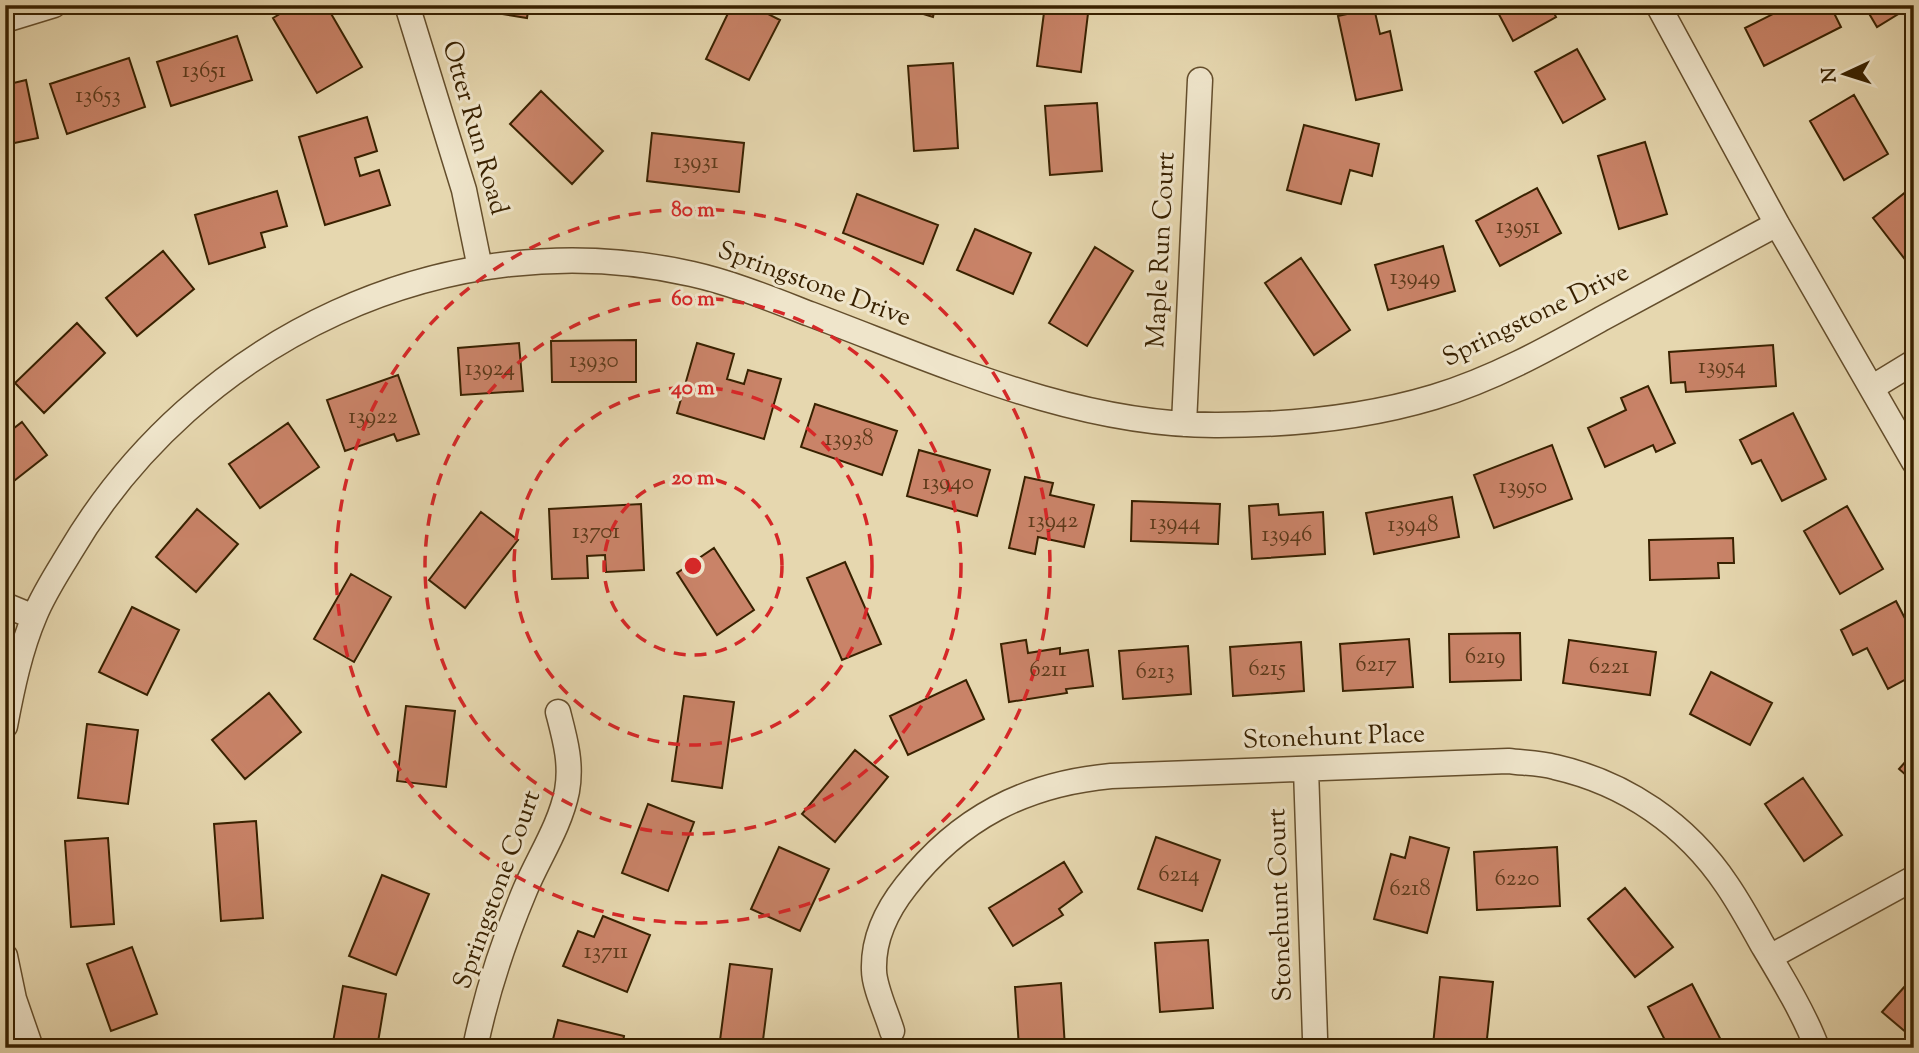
<svg xmlns="http://www.w3.org/2000/svg" width="1919" height="1053" viewBox="0 0 1919 1053" font-family="'Sorts Mill Goudy',serif">
  <style>
    .building { fill: #c98368; stroke: #382100; stroke-width: 2 }
    .lines { fill: none; stroke-linecap: round; stroke-linejoin: round }
    .street-casing { stroke: #644e2c; stroke-width: 27 }
    .street { stroke: #efe5cb; stroke-width: 24 }
    .ring { fill: none; stroke: #d62828; stroke-width: 3.5; stroke-dasharray: 12 9 }
    .labels { text-anchor: middle; dominant-baseline: central; stroke-width: 6; stroke-linejoin: round; paint-order: stroke }
    .number-label { font-size: 23px; fill: #5c3a1a }
    .street-label { font-size: 26px; fill: #382100; stroke: #efe5cb }
    .centre { fill: #d62828; stroke: #efe5cb; stroke-width: 3.5 }
    .ring-label { font-size: 21px; text-anchor: middle; font-weight: bold; fill: #d62828; stroke: #efe5cb; stroke-width: 6; stroke-linejoin: round; paint-order: stroke }
  </style>
  <rect width="100%" height="100%" fill="#e6d7af"/>
  <filter id="stains"><feTurbulence type="fractalNoise" baseFrequency=".00286" numOctaves="4"/><feColorMatrix values="0 0 0 0 .2 0 0 0 0 .09 0 0 0 0 .02 0 0 0 .5 -.17"/></filter>
  <radialGradient id="worn" r=".72"><stop offset=".6" stop-color="#630" stop-opacity="0"/><stop offset="1" stop-color="#630" stop-opacity=".3"/></radialGradient>
  <path class="building" d="M295,5H326L362,67L317,93L273,18Z
    M478,5H529L527,18L477,10Z
    M732,5H750L780,20L749,80L706,59Z
    M894,5H936L933,17Z
    M1045,5H1089L1081,72L1037,66Z
    M1494,5H1550L1556,17L1513,41Z
    M1791,5H1830L1841,27L1764,66L1745,28Z
    M1864,5H1913L1877,27Z
    M1374,8L1380,34L1390,31L1402,90L1356,100L1338,16Z
    M237,36L252,80L171,106L157,62Z
    M1577,49L1605,99L1563,123L1535,72Z
    M129,58L145,107L67,134L50,84Z
    M953,63L958,148L914,151L908,66Z
    M26,80L38,138L5,145V85Z
    M541,91L603,151L572,184L510,124Z
    M1854,95L1888,154L1844,180L1810,121Z
    M1097,103L1102,171L1050,175L1045,106Z
    M367,117L377,151L355,158L360,176L379,170L390,205L325,225L299,137Z
    M1304,125L1379,144L1372,176L1350,170L1341,204L1287,190Z
    M652,133L744,143L739,192L647,181Z
    M1645,142L1667,214L1619,229L1598,156Z
    M1537,188L1561,233L1500,266L1476,221Z
    M277,191L287,226L261,233L265,247L209,264L195,215Z
    M1907,191L1914,200V271L1873,218Z
    M857,194L938,225L923,264L843,233Z
    M975,229L1031,253L1013,294L957,270Z
    M1443,246L1455,291L1388,310L1375,265Z
    M1095,247L1133,271L1087,346L1049,323Z
    M163,251L194,289L137,336L106,298Z
    M1301,258L1350,330L1314,355L1265,283Z
    M77,323L105,353L44,413L15,383Z
    M636,340V382H552L551,341Z
    M519,343L523,391L461,395L458,348Z
    M697,343L734,354L727,379L744,384L748,370L781,379L764,439L677,413Z
    M1773,345L1776,386L1686,392L1685,382L1671,383L1669,352Z
    M398,375L419,434L397,441L394,434L345,451L327,400Z
    M1648,386L1675,443L1656,452L1653,445L1605,467L1588,428L1626,410L1621,398Z
    M815,404L897,431L882,475L801,447Z
    M1793,413L1826,479L1782,501L1761,460L1752,464L1740,440Z
    M22,422L47,455L5,488V435Z
    M288,423L319,467L260,508L229,464Z
    M1552,445L1572,499L1494,528L1474,475Z
    M919,450L990,470L977,516L907,496Z
    M1025,477L1053,483L1050,495L1094,505L1084,547L1038,537L1035,554L1009,548Z
    M1452,497L1459,537L1374,554L1366,513Z
    M1132,501L1220,504L1218,544L1131,541Z
    M641,504L644,570L606,572L605,555L587,556L588,578L552,579L549,509Z
    M1278,504L1279,515L1323,512L1325,554L1252,559L1249,506Z
    M1847,506L1883,569L1840,594L1804,531Z
    M197,509L238,544L196,592L156,557Z
    M481,512L518,540L465,608L429,580Z
    M1733,538L1734,563H1718L1719,578L1650,580L1649,540Z
    M714,548L754,610L717,635L677,573Z
    M845,562L881,644L842,660L807,578Z
    M351,574L391,597L354,662L314,639Z
    M1896,601L1914,636V675L1888,689L1867,648L1853,655L1841,630Z
    M132,607L179,630L147,695L99,672Z
    M1520,633L1521,680L1450,682L1449,634Z
    M1409,639L1413,687L1343,691L1340,644Z
    M1026,640L1028,653L1060,648V654L1088,650L1093,686L1066,689L1067,693L1009,702L1001,644Z
    M1569,640L1656,652L1650,695L1563,683Z
    M1301,642L1304,691L1233,696L1230,647Z
    M1188,646L1191,694L1123,699L1119,651Z
    M1711,672L1772,703L1750,745L1690,714Z
    M966,680L984,719L908,755L890,716Z
    M269,693L301,732L245,779L212,740Z
    M684,696L734,702L722,788L672,781Z
    M406,706L455,711L446,787L397,781Z
    M87,724L138,730L128,804L78,798Z
    M855,750L888,777L835,842L802,814Z
    M1914,752V782L1899,769Z
    M1803,778L1842,835L1804,861L1765,804Z
    M648,804L694,822L668,891L622,873Z
    M256,821L263,918L221,921L214,824Z
    M1156,837L1220,860L1202,911L1138,889Z
    M1410,837L1449,848L1427,933L1374,919L1391,854L1405,858Z
    M108,838L114,924L71,927L65,841Z
    M779,847L829,869L800,931L751,909Z
    M1557,847L1560,906L1477,910L1474,852Z
    M1064,862L1082,892L1059,909L1063,915L1013,946L989,908Z
    M382,875L429,894L396,975L349,956Z
    M1625,888L1673,947L1635,977L1588,919Z
    M603,916L650,935L627,992L563,966L578,931L594,937Z
    M1208,940L1213,1008L1160,1012L1155,943Z
    M132,947L157,1014L111,1031L87,964Z
    M730,964L772,969L762,1048H719Z
    M1914,964V1039L1882,1012L1914,976L1908,971Z
    M1440,977L1493,982L1486,1048L1433,1045Z
    M1061,983L1065,1048H1019L1015,987Z
    M1692,984L1725,1048H1669L1648,1007Z
    M343,986L386,994L377,1048H332Z
    M558,1020L624,1036L622,1048L551,1047Z"/>
  <g class="lines">
    <g class="street-casing">
      <path id="street" d="M407,5L464,190L480,268
        M1658,5L1777,224L1914,462
        M5,20L54,5
        M1873,387L1914,362
        M1184,424L1200,80
        M5,605L34,617
        M5,726C12,689 20,650 35,615C44,593 58,572 70,552C195,340 448,218 692,274C732,283 771,299 810,314C941,363 1076,426 1218,425C1291,425 1364,418 1434,397C1494,379 1549,348 1603,318C1661,287 1719,255 1777,224
        M1306,769L1315,1038
        M5,956L14,999L31,1048
        M1770,957L1914,878
        M892,1031C887,1014 874,987 874,970C873,939 887,910 906,886C959,818 1025,784 1111,776L1508,761C1524,763 1540,763 1555,767C1626,783 1687,825 1727,885C1740,904 1751,924 1762,944C1780,974 1805,1015 1817,1048
        M475,1048C486,994 504,940 525,890C539,857 560,826 567,791C572,763 565,739 558,712"/>
    </g>
    <use href="#street" class="street"/>
  </g>
  <g class="ring">
    <circle cx="693" cy="566" r="89"/>
    <circle cx="693" cy="566" r="179"/>
    <circle cx="693" cy="566" r="268"/>
    <circle cx="693" cy="566" r="357"/>
  </g>
  <g class="labels">
    <g class="number-label">
      <text x="204" y="71">13651</text>
      <text x="98" y="96">13653</text>
      <text x="696" y="162">13931</text>
      <text x="1518" y="227">13951</text>
      <text x="1415" y="278">13949</text>
      <text x="594" y="361">13930</text>
      <text x="1722" y="367">13954</text>
      <text x="490" y="369">13924</text>
      <text x="373" y="417">13922</text>
      <text x="849" y="439">13938</text>
      <text x="948" y="483">13940</text>
      <text x="1523" y="487">13950</text>
      <text x="1053" y="521">13942</text>
      <text x="1175" y="523">13944</text>
      <text x="1413" y="525">13948</text>
      <text x="596" y="532">13701</text>
      <text x="1287" y="535">13946</text>
      <text x="1485" y="657">6219</text>
      <text x="1376" y="665">6217</text>
      <text x="1609" y="667">6221</text>
      <text x="1267" y="669">6215</text>
      <text x="1048" y="670">6211</text>
      <text x="1155" y="672">6213</text>
      <text x="1179" y="875">6214</text>
      <text x="1517" y="879">6220</text>
      <text x="1410" y="889">6218</text>
      <text x="606" y="952">13711</text>
    </g>
    <g class="street-label">
      <text transform="translate(474 128) rotate(74)">Otter Run Road</text>
      <text transform="translate(1162 250) rotate(-87)">Maple Run Court</text>
      <text transform="translate(814 285) rotate(20)">Springstone Drive</text>
      <text transform="translate(1536 316) rotate(-26)">Springstone Drive</text>
      <text transform="translate(1334 738) rotate(-2)">Stonehunt Place</text>
      <text transform="translate(498 890) rotate(-70)">Springstone Court</text>
      <text transform="translate(1281 905) rotate(-92)">Stonehunt Court</text>
    </g>
  </g>
  <circle cx="693" cy="566" r="10" class="centre"/>
  <g class="ring-label">
    <text x="693" y="216">80 m</text>
    <text x="693" y="305">60 m</text>
    <text x="693" y="394">40 m</text>
    <text x="693" y="484">20 m</text>
  </g>
  <rect width="1919" height="1053" fill="none" stroke="#e6d7af" stroke-width="28"/>
  <rect x="7" y="7" width="1905" height="1039" fill="none" stroke="#382100" stroke-width="3.5"/>
  <rect x="14" y="14" width="1891" height="1025" fill="none" stroke="#382100" stroke-width="2"/>
  <g transform="translate(1845 74) rotate(266)" stroke="#efe5cb" stroke-width="5" paint-order="stroke">
  <path d="M0-5L12 26L0 18L-12 26Z" fill="#382100"/>
  <text y="-10" font-size="19" font-weight="bold" text-anchor="middle" fill="#382100">N</text>
  </g>
  <rect width="100%" height="100%" filter="url(#stains)"/>
  <rect width="100%" height="100%" fill="url(#worn)"/>
</svg>
